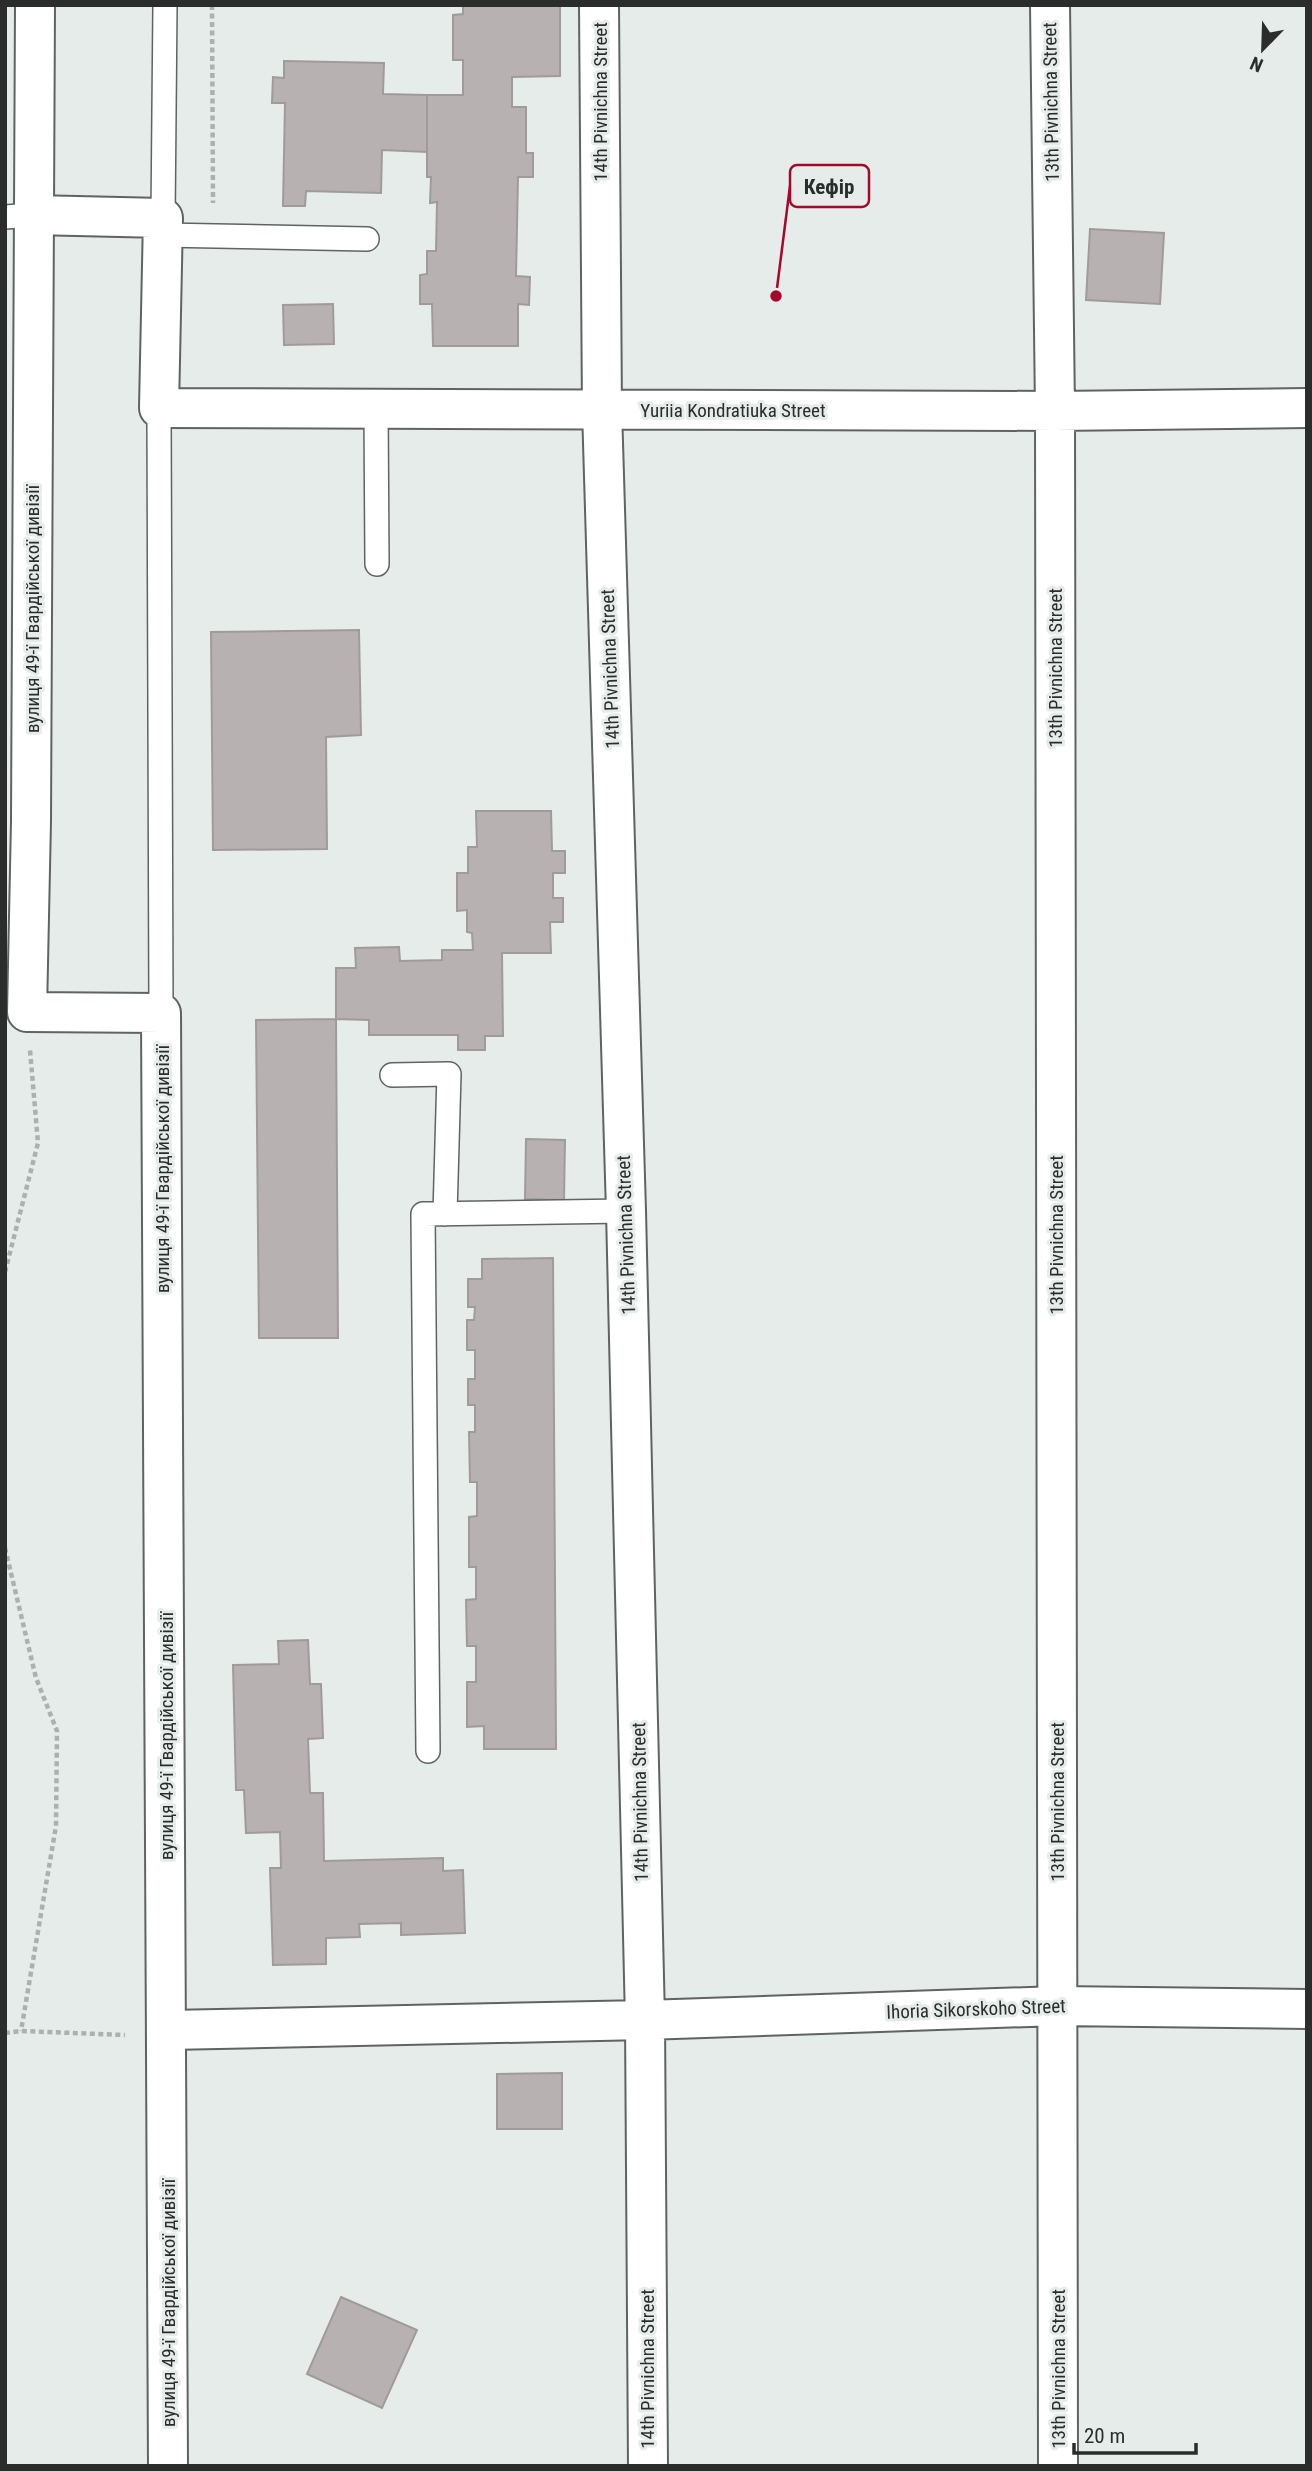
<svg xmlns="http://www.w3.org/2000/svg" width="1312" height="2471" viewBox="0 0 1312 2471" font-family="'Roboto Condensed',sans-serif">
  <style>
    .building { fill: #b7b2b1; stroke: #a09b9b; stroke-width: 2 }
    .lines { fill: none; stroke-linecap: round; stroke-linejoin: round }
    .lane-casing { stroke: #5f6463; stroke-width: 26 }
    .street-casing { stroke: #5f6463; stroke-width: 42 }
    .secondary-casing { stroke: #5f6463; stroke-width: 42 }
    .path { stroke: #acb1af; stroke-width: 4.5; stroke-dasharray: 5 3.5; stroke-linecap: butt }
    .lane { stroke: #fff; stroke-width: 23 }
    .street { stroke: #fff; stroke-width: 38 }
    .secondary { stroke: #fff; stroke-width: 38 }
    .labels { text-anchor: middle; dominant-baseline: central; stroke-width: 6; stroke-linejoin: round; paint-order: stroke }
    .street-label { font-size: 19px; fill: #2b2d2c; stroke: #e6ecea }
    .leader { fill: none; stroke: #a5082d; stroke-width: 2.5 }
    .callout-dot { fill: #a5082d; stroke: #e6ecea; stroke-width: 2.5 }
    .callout { fill: #e6ecea; stroke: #a5082d; stroke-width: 2.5 }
    .callout-label { font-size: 21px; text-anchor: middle; font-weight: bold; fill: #2b2d2c }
  </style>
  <rect width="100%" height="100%" fill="#e6ecea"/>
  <path class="building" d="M463,5H560V76L512,77V107H526V153H533V177H518L516,276L530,277L529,305L518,304V346H433L432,304H420V275L427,274V251H436L437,202L430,203L431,177H427V95H463V60H453V15L463,14Z
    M284,61L384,63L383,94L427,95V152L382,150L381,193L306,191L305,206H283L285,103H272L273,77L284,78Z
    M1090,229L1164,233L1160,304L1086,300Z
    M333,304L334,344L284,345L283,305Z
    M359,630L361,735L326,737L327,849L213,850L211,632Z
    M476,811H551L552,851H565V873H553V898H563V922H550L551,953H502L503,1036H485V1050H458V1035H369V1020L336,1019V968H356L355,948L399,947L400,961L442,960V950H473L472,933L467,932V910L457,911V873H468V847H477Z
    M336,1019L338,1338H259L256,1020Z
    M526,1139L565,1140L564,1200L525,1199Z
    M553,1258L556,1749H484V1726L467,1727V1682H476V1646H467L466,1600L476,1599V1567H469V1517L477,1516V1482H470L469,1432H475V1405H468V1379H475V1350H467V1320H474L475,1307H468V1279H482V1259Z
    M308,1640L310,1684H321L323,1738L308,1739L310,1793H323L324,1861L443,1858V1871L463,1870L465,1933L401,1935V1923L359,1924L360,1937L326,1938V1964L273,1965L270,1868H281L280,1832L246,1833L244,1790H236L233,1665L279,1664L278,1641Z
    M562,2073V2129H497V2074Z
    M341,2297L417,2330L382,2408L307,2374Z"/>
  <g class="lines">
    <g class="lane-casing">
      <path id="lane" d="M5,217L33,215
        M163,218L165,5
        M162,235L367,239
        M159,408L161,1013
        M376,408L377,564
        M392,1075L449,1074L445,1214
        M428,1751L423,1214L626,1211"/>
    </g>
    <g class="street-casing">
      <path id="street" d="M599,5L602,409L626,1211L645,2020L648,2466
        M1050,5L1055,411L1058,2466
        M33,215L163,218L159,408L1055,411L1307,408
        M168,2030L645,2020L1057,2006L1307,2009"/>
    </g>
    <g class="secondary-casing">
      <path id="secondary" d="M35,5L31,821L27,1012L161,1013L168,2466"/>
    </g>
    <path class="path" d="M212,5L213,203
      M5,1272L38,1143L30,1050
      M5,1548L36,1678L57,1731L56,1826L21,2031
      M5,2033L21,2031L125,2035"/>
    <use href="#lane" class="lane"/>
    <use href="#street" class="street"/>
    <use href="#secondary" class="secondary"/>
  </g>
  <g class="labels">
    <g class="street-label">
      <text transform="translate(600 102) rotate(-90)">14th Pivnichna Street</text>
      <text transform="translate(1051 102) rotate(-91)">13th Pivnichna Street</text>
      <text x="733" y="410">Yuriia Kondratiuka Street</text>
      <text transform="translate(32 609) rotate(-90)">вулиця 49-ї Гвардійської дивізії</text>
      <text transform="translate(1055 668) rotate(-90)">13th Pivnichna Street</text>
      <text transform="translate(610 669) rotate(-92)">14th Pivnichna Street</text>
      <text transform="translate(162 1169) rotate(-90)">вулиця 49-ї Гвардійської дивізії</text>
      <text transform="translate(626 1235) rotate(-92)">14th Pivnichna Street</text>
      <text transform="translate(1056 1235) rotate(-90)">13th Pivnichna Street</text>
      <text transform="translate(166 1736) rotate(-90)">вулиця 49-ї Гвардійської дивізії</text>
      <text transform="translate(640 1802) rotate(-91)">14th Pivnichna Street</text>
      <text transform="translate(1057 1802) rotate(-90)">13th Pivnichna Street</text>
      <text transform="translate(976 2009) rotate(-2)">Ihoria Sikorskoho Street</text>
      <text transform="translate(168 2303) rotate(-90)">вулиця 49-ї Гвардійської дивізії</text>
      <text transform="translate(647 2369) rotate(-90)">14th Pivnichna Street</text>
      <text transform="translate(1058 2369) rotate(-90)">13th Pivnichna Street</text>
    </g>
  </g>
  <path class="leader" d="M776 296L790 186"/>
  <circle class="callout-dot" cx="776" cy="296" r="7"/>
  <rect class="callout" x="790" y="165" width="79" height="42" rx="7"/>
  <g class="callout-label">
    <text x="829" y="194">Кефір</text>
  </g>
  <rect width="1312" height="2471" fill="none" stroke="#2b2d2c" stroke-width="14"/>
  <g transform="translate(1263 49) rotate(203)" stroke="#e6ecea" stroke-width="5" paint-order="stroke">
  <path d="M0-5L12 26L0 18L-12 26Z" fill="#2b2d2c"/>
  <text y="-10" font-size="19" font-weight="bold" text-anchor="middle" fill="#2b2d2c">N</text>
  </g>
  <path d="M1074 2443v10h122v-10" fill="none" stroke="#2b2d2c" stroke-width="3.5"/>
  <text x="1084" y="2443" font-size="21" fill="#2b2d2c" stroke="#e6ecea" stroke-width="5" paint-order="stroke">20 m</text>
</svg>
